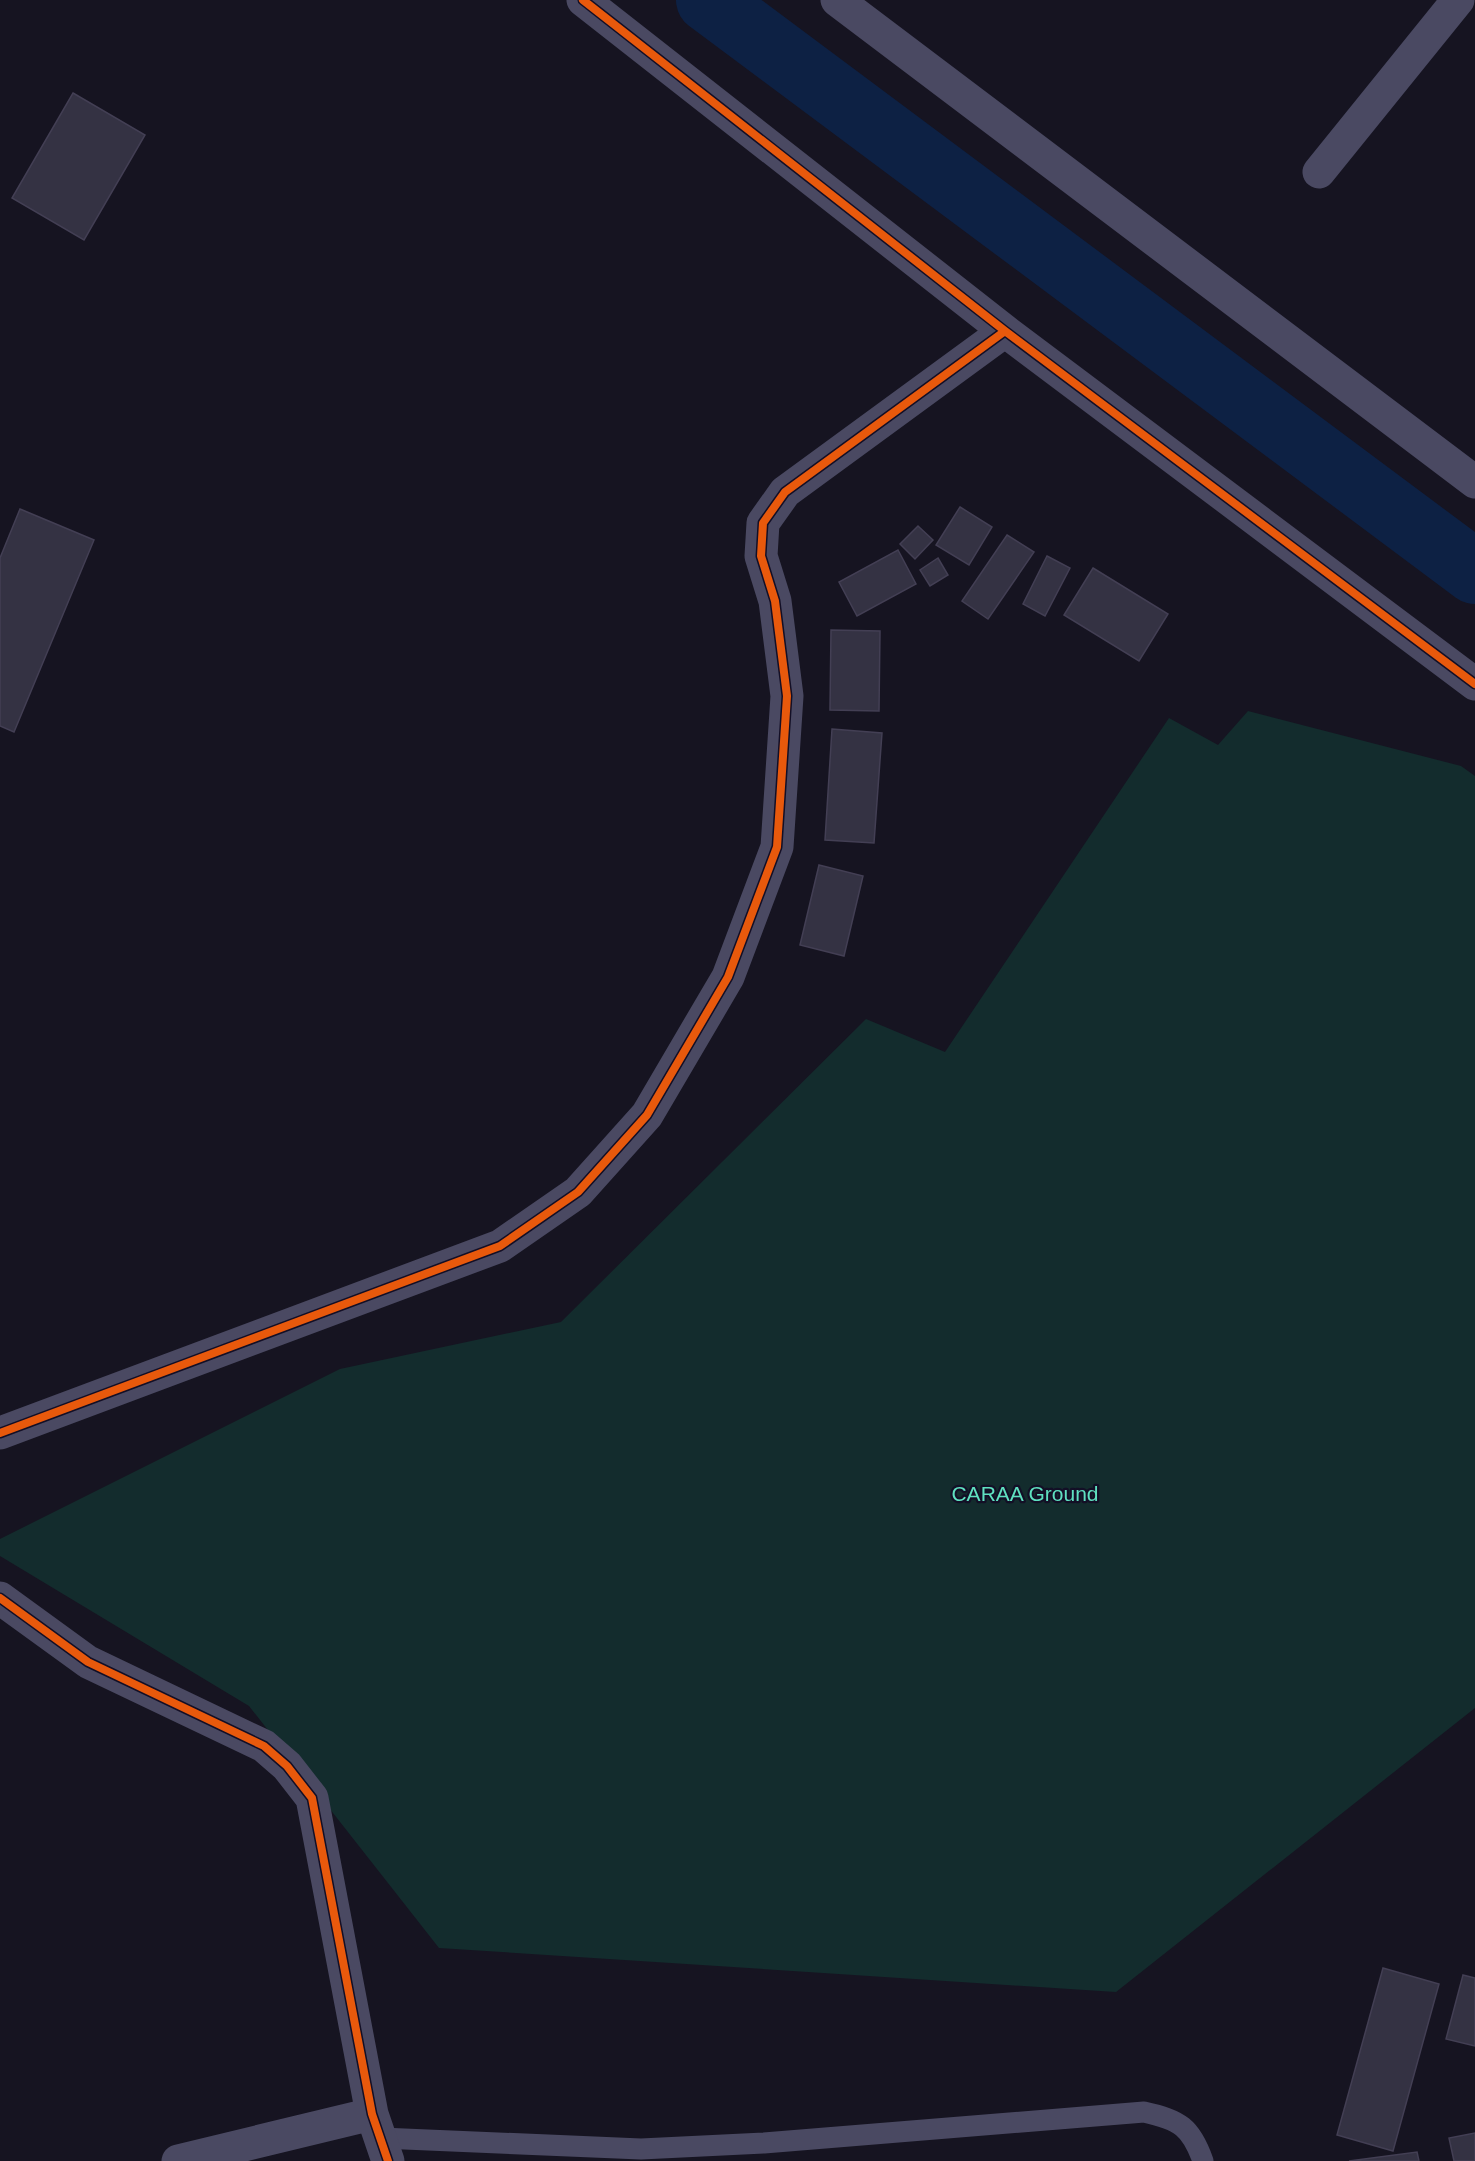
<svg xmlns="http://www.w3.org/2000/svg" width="1475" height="2161" viewBox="0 0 1475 2161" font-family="Helvetica,sans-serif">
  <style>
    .green { fill: #132c2d }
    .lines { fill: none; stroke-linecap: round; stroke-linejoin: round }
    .river { stroke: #0d2144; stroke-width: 64 }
    .building { fill: #343243; stroke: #433f54; stroke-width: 1.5 }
    .service { stroke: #4a4962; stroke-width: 21 }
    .minor { stroke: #4a4962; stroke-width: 33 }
    .cycleway-casing { stroke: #130f26; stroke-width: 11 }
    .cycleway { stroke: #e8590c; stroke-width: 8 }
    .labels { text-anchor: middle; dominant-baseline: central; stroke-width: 4.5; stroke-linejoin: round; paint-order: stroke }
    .park-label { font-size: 21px; fill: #5fe0c0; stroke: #130f26 }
  </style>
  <rect width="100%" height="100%" fill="#161421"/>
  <path class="green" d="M1248,711L1461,766L1475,776V1708L1116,1992L439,1948L249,1706L0,1556V1539L340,1369L561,1322L866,1019L945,1052L1169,718L1218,745Z"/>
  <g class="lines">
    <path class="river" d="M708,0L1475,572"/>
  </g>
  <path class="building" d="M73,93L145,135L84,240L12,198Z
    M960,507L992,527L969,565L936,545Z
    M20,509L94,540L14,732L0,726V558Z
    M918,526L933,540L915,559L900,544Z
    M1007,535L1034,552L988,619L962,601Z
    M898,550L916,584L857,616L839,582Z
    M1047,556L1070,568L1045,616L1023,604Z
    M938,558L948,575L930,586L920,570Z
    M1093,568L1168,614L1139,661L1064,615Z
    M831,630L880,631L879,711L830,710Z
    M832,729L882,733L874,843L825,840Z
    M819,865L863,876L844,956L800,945Z
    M1383,1968L1439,1984L1393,2151L1337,2135Z
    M1463,1975L1475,1978V2046L1446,2039Z
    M1475,2133V2161H1454L1449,2138Z
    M1417,2152L1419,2161H1349Z"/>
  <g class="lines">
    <path class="service" d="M381,2138L641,2149L764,2143L1144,2112C1180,2120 1191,2127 1203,2161"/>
    <path class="minor" d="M583,0L1005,331L1475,684
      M837,0L1475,482
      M1319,172L1458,0
      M0,1433L500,1246L578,1192L647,1115L728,977L777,847L787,696L775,601L761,556L763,523L785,492L1005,331
      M0,1598L88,1662L264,1746L287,1766L312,1798L372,2114L388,2161
      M178,2161L372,2114"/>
    <g class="cycleway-casing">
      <path id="cycleway" d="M583,0L1005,331L1475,684
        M0,1433L500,1246L578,1192L647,1115L728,977L777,847L787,696L775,601L761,556L763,523L785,492L1005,331
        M0,1598L88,1662L264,1746L287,1766L312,1798L372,2114L388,2161"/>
    </g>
    <use href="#cycleway" class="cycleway"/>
  </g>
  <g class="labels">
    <g class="park-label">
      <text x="1025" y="1493">CARAA Ground</text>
    </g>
  </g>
</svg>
